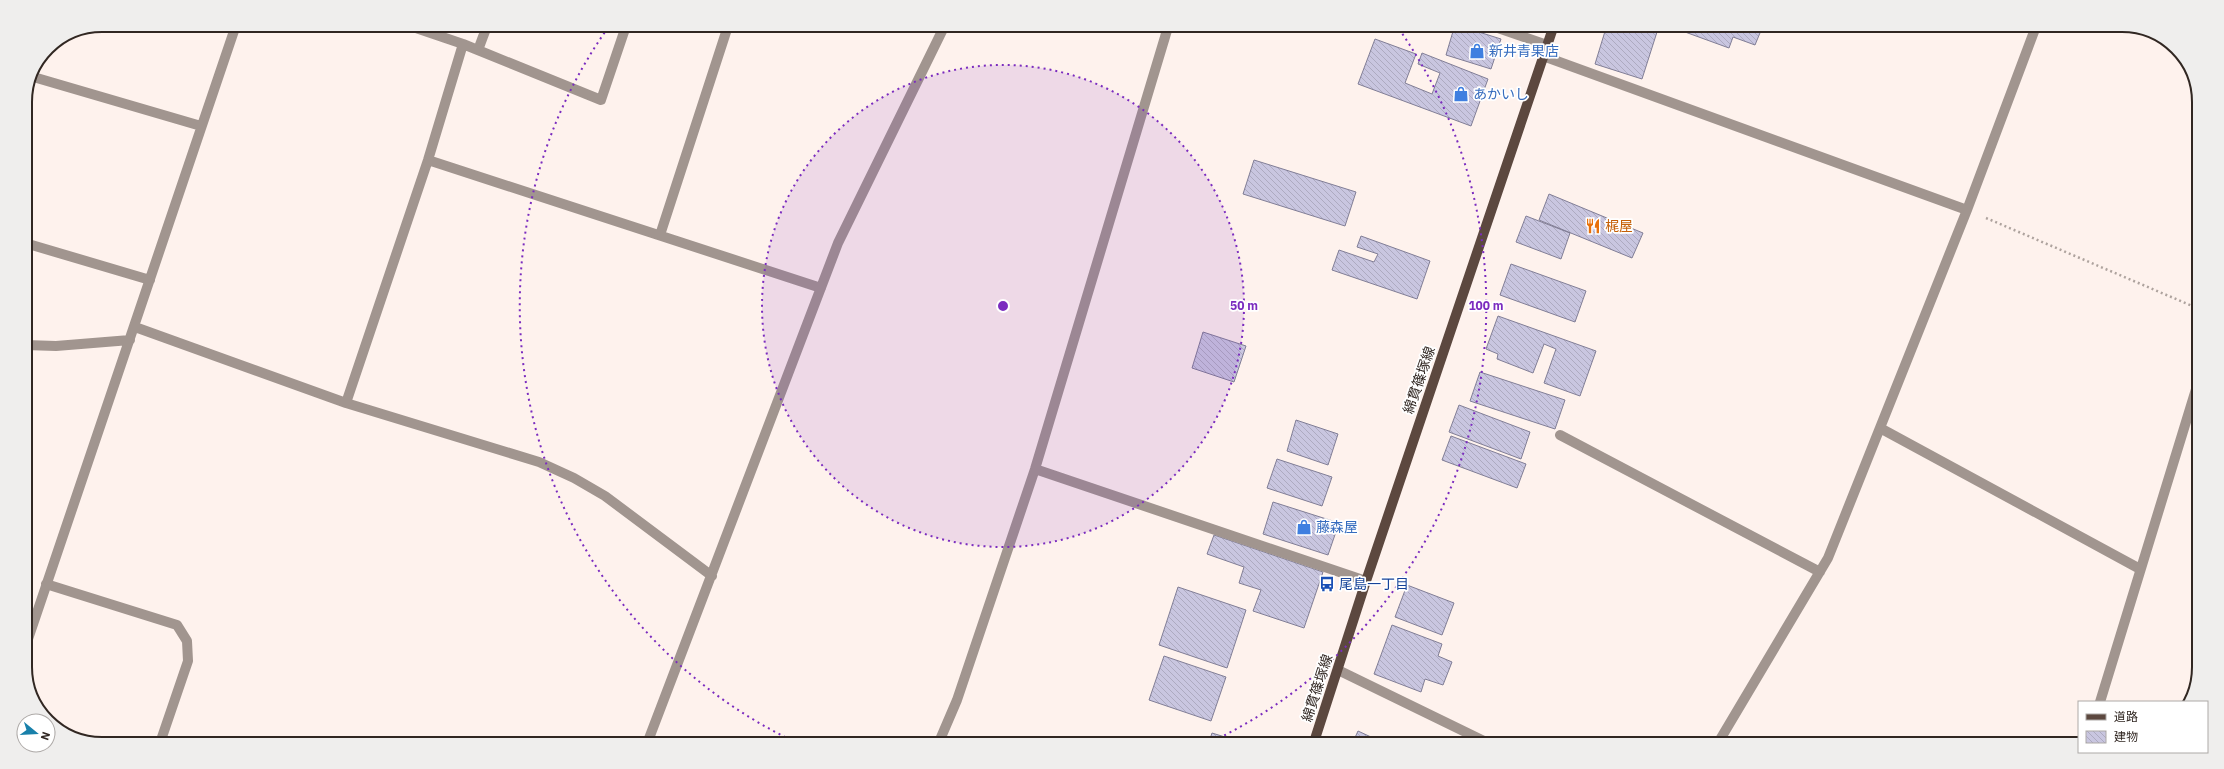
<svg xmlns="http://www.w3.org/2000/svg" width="2224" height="769" viewBox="0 0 2224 769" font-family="'IBM Plex Sans','Noto Sans JP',sans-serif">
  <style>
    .building { fill: url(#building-back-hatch); stroke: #817e96 }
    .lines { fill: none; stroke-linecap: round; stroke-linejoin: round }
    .path { stroke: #aea39e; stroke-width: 2.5; stroke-dasharray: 2 3; stroke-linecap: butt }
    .minor { stroke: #a1958f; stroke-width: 10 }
    .major { stroke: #5c483f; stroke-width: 10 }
    .ring { fill: none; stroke: #7b2cbf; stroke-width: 2; stroke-dasharray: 2 4 }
    .labels { text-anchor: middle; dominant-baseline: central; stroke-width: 3.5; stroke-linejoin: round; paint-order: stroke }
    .shop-label { font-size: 14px; fill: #366cbe; stroke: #fff; text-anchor: start }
    .food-label { font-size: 14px; fill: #c56008; stroke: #fff; text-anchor: start }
    .street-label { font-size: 14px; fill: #312722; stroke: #fff }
    .transit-label { font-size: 14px; fill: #164399; stroke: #fff; text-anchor: start }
    .rim { fill: none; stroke: #312722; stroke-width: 2 }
    .centre { fill: #7b2cbf; stroke: #fff; stroke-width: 2 }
    .ring-label { font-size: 12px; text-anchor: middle; font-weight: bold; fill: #7b2cbf; stroke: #fff; stroke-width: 3.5; stroke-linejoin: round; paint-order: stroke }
  </style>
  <defs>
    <pattern id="building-back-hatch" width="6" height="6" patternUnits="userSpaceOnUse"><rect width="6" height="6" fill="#c9c6e0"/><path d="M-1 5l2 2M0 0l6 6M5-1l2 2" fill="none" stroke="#adaac0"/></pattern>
  </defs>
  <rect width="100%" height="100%" fill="#fef2ed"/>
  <path class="building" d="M1454,28H1466L1501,39L1491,69L1446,55Z
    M1606,28H1643L1657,32L1642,79L1595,64Z
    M1674,28H1762L1755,45L1733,37L1729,48Z
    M1375,39L1416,54L1405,83L1432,94L1440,73L1418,64L1422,53L1488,79L1471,126L1358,84Z
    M1254,160L1356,192L1345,226L1243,194Z
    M1549,194L1643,233L1632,258L1539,220Z
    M1526,216L1570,233L1561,259L1516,242Z
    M1361,236L1430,261L1417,299L1332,270L1339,250L1374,262L1378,254L1357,247Z
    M1511,264L1586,291L1575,322L1500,295Z
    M1498,316L1596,351L1580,396L1544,383L1556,349L1544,344L1533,373L1497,359L1498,354L1486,349Z
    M1203,332L1246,346L1234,382L1192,368Z
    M1480,372L1565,400L1555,429L1470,401Z
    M1459,405L1530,432L1521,459L1449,432Z
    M1296,420L1338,434L1328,465L1287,451Z
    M1451,436L1526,464L1517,488L1442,460Z
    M1277,459L1332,477L1322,506L1267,488Z
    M1273,502L1339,523L1328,555L1263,534Z
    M1214,535L1323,572L1304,628L1253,611L1261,590L1239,583L1244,567L1207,554Z
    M1407,585L1454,603L1442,635L1395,617Z
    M1178,587L1246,610L1227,668L1159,645Z
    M1392,625L1442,644L1438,656L1452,662L1443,685L1425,679L1421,692L1374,674Z
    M1164,656L1226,677L1211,721L1149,700Z
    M1358,731L1384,743L1353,742Z
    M1212,733L1241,742H1209Z"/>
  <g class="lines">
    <path class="path" d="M1986,218L2197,308"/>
    <path class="minor" d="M1498,28L1547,45
      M463,44L601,100L626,26
      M478,50L487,26
      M1543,56L1967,210
      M30,76L201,126
      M428,160L821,288
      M660,235L728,26
      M25,243L150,280
      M135,327L346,403L539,462L574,478L605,496L712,576
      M25,345L56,346L130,340
      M346,403L428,160L463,44L410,26
      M1880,428L2140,569
      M1560,435L1820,572
      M1035,469L1366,581
      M46,584L177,625L187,641L188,661L161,740
      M25,648L236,25
      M1338,670L1488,743
      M2100,702L2197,386
      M648,741L838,243L944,27
      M939,742L957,700L1035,469L1168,27
      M1718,743L1828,558L1967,210L2035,29"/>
    <path class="major" d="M1314,742L1366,581L1553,28"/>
  </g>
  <circle cx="1003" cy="306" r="241" fill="#7b2cbf" fill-opacity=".12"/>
  <g class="ring">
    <circle cx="1003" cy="306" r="241"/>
    <path d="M791 740A483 483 0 0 1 607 29M1399 29A483 483 0 0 1 1211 742"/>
  </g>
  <defs>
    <g id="shop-bare" transform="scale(1.2)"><path d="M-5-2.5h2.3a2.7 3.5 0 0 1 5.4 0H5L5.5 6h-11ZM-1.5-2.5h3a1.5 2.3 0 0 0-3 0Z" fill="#3f7fe0" stroke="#fff" stroke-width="2.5" paint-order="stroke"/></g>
    <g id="restaurant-bare" transform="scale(1.2)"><path d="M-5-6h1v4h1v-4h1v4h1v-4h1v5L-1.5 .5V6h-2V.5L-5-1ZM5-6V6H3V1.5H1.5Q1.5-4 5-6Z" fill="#e8710a" stroke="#fff" stroke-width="2.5" paint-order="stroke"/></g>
    <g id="bus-bare" transform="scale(1.2)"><path d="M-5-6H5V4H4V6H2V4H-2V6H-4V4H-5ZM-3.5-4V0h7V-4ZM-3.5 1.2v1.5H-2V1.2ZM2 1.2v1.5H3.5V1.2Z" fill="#1a4fb4" stroke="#fff" stroke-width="2.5" paint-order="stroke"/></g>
  </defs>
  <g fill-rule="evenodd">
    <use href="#shop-bare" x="1477" y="51"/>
    <use href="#shop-bare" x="1461" y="94"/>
    <use href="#restaurant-bare" x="1593" y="226"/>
    <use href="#shop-bare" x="1304" y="527"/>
    <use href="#bus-bare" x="1327" y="584"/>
  </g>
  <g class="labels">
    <g class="shop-label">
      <text x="1489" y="51">新井青果店</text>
      <text x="1473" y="94">あかいし</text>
      <text x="1316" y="527">藤森屋</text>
    </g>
    <g class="food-label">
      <text x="1605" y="226">梶屋</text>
    </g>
    <g class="street-label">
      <text transform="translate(1419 380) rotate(-71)">綿貫篠塚線</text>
      <text transform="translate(1317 688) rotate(-72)">綿貫篠塚線</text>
    </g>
    <g class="transit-label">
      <text x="1339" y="584">尾島一丁目</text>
    </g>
  </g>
  <path d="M0 0H2224V769H0ZM102 32H2122A70 70 0 0 1 2192 102V667A70 70 0 0 1 2122 737H102A70 70 0 0 1 32 667V102A70 70 0 0 1 102 32Z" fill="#efeeed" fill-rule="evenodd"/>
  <path class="rim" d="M102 32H2122A70 70 0 0 1 2192 102V667A70 70 0 0 1 2122 737H102A70 70 0 0 1 32 667V102A70 70 0 0 1 102 32Z"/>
  <circle cx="1003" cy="306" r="6" class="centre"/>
  <g class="ring-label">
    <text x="1244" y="310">50 m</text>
    <text x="1486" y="310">100 m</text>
  </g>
  <rect x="2078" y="701" width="130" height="52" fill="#ffffff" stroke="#ada9a7"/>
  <rect x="2086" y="714" width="20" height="6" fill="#5c483f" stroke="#ada9a7"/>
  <text x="2114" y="721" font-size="12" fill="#312722">道路</text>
  <rect x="2086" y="731" width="20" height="12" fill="url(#building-back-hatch)" stroke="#ada9a7"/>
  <text x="2114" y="741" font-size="12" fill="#312722">建物</text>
  <g transform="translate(36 733) rotate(108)"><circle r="19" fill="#ffffff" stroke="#ada9a7"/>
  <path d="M0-3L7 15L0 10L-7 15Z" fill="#1880aa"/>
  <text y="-6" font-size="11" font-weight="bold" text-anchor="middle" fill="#312722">N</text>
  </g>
</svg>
